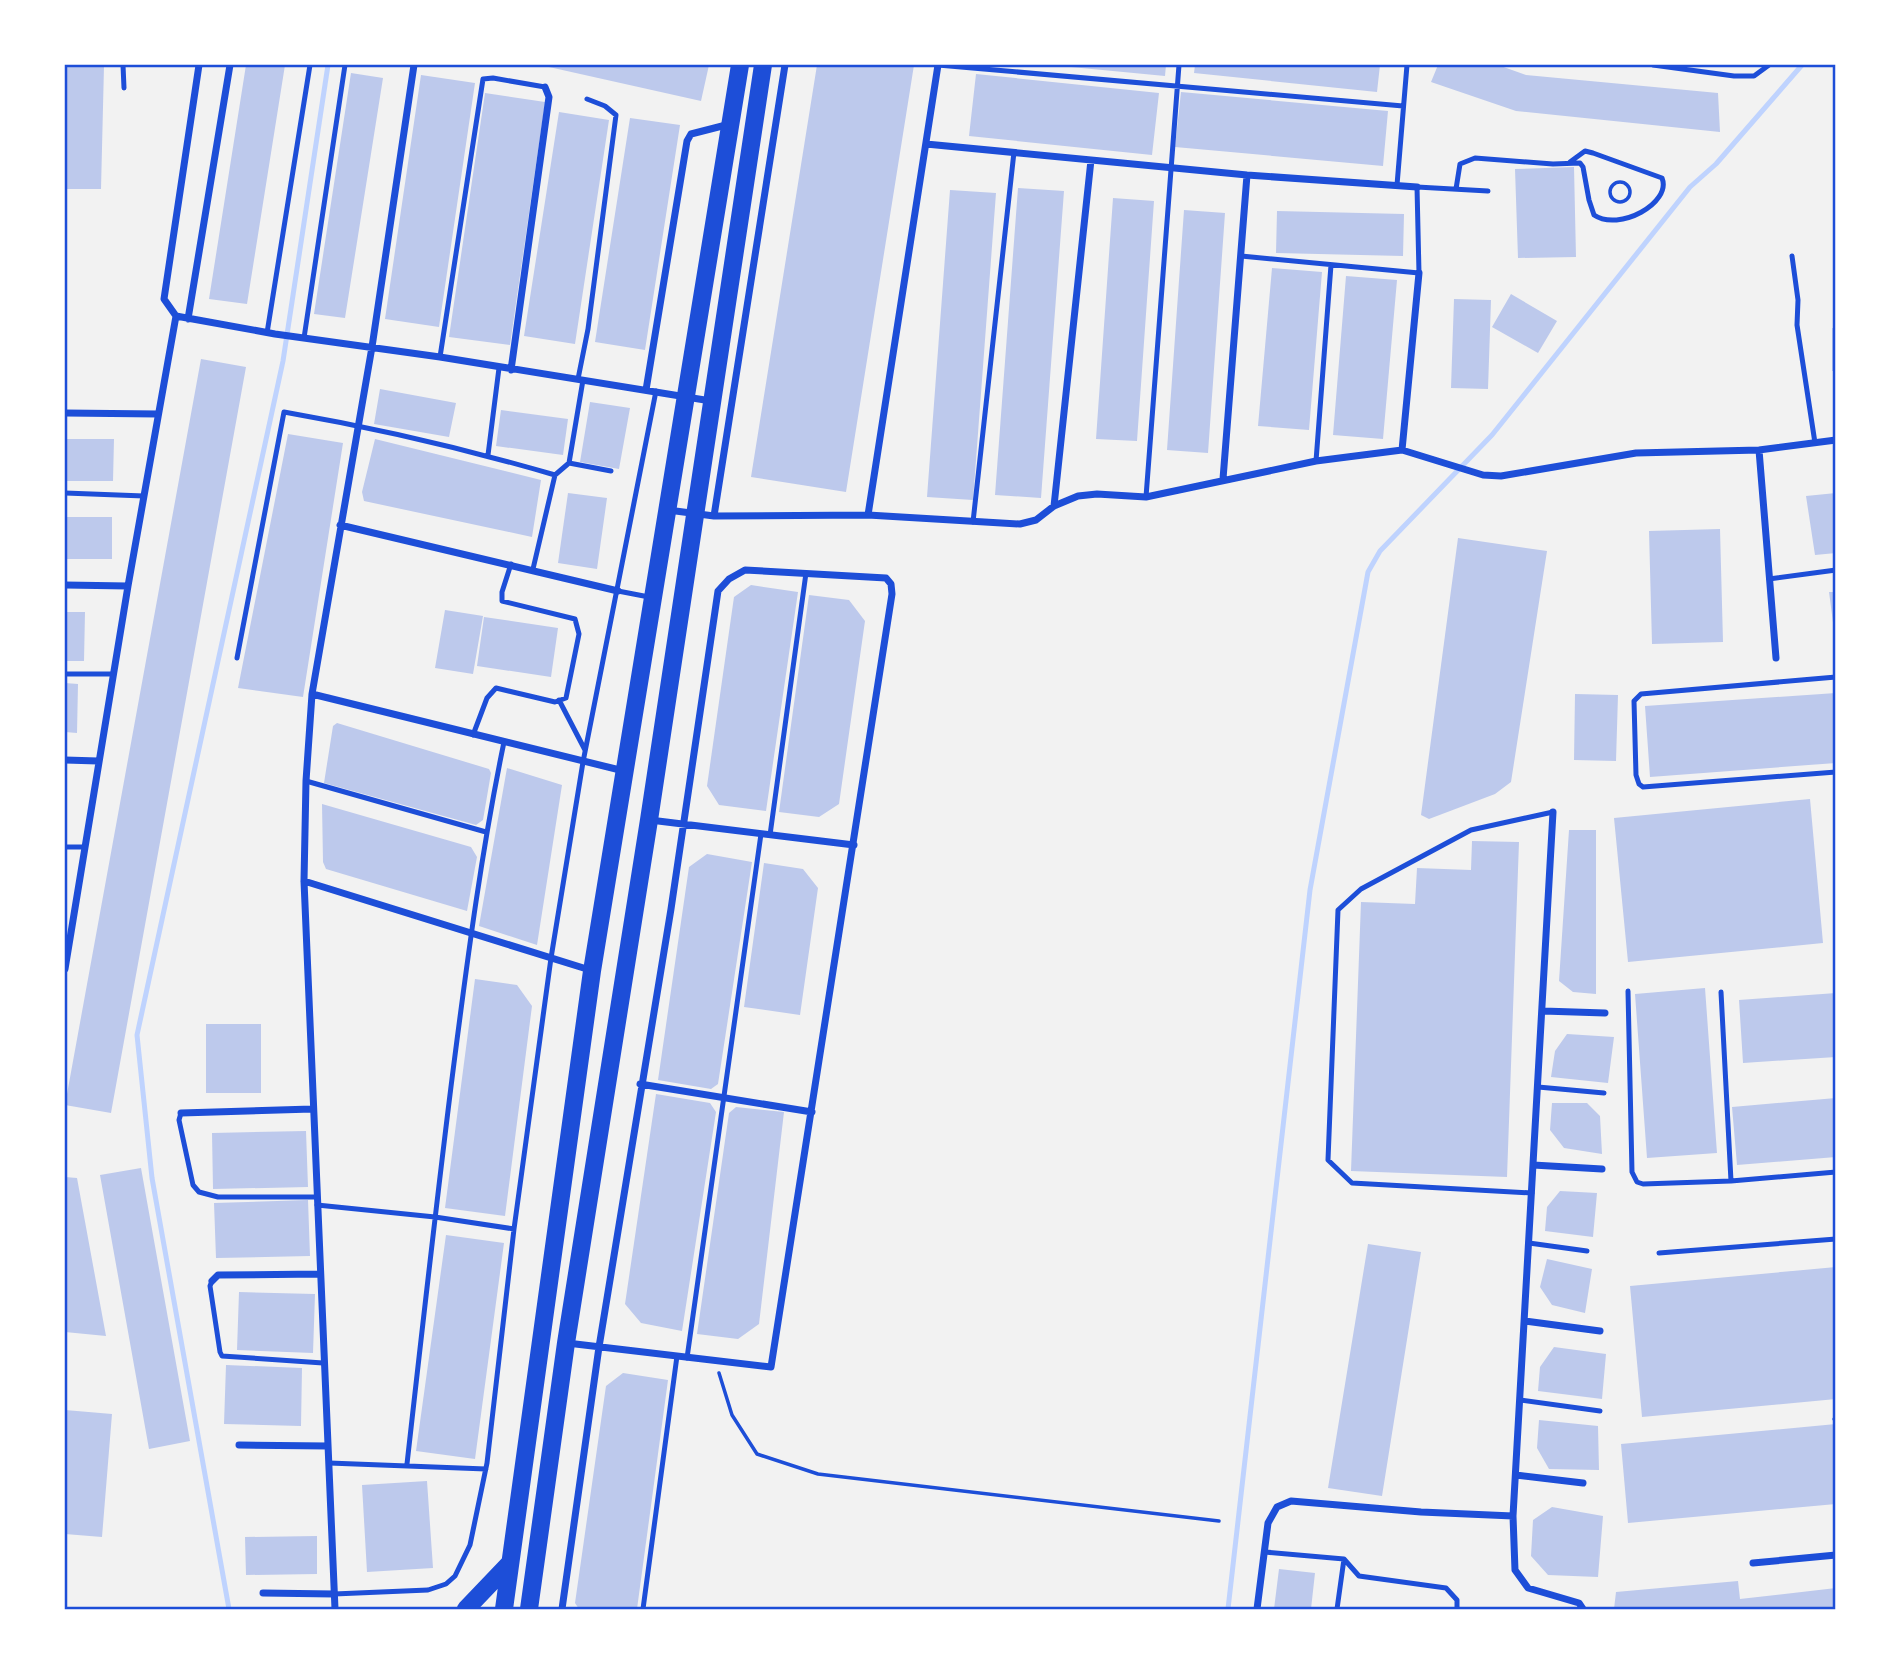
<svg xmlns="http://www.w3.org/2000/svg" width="1901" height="1674" viewBox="0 0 1901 1674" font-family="'Golos Text',sans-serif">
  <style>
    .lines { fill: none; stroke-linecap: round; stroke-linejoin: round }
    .stream { stroke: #bfd3fe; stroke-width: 5 }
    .building { fill: #bdc9ec }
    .path { stroke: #1d4ed8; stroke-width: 3.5 }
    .service { stroke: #1d4ed8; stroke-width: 5 }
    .minor { stroke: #1d4ed8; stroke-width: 7 }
    .primary { stroke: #1d4ed8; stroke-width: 18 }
    .neatline { fill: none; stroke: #1d4ed8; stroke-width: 2.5 }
  </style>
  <rect width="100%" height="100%" fill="#f2f2f2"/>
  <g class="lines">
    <path class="stream" d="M229,1609L152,1178L137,1035L283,361L328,65
      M1228,1609L1310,890L1368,572L1380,551L1492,435L1690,187L1716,164L1802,65"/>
  </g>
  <path class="building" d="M65,65L104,66L101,189H65Z
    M246,65H285L247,304L209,299Z
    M540,65H709L701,101Z
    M817,65H914L846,492L751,477Z
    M1071,65H1166L1165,76L1071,67Z
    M1195,65H1380L1377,92L1194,73Z
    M1438,65H1498L1526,75L1718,93L1720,132L1516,111L1431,82Z
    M351,73L383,78L345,318L314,314Z
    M976,74L1159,93L1152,155L969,136Z
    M421,75L475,83L439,327L385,319Z
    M1181,92L1388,111L1383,166L1175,147Z
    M485,93L545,102L510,345L449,337Z
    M559,112L609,120L575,344L524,336Z
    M630,118L680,125L645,350L595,342Z
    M1574,167L1576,257L1518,258L1515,169Z
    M1018,188L1064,191L1041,498L995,495Z
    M950,190L996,193L973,500L927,497Z
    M1113,198L1154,201L1137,441L1096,439Z
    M1184,210L1225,213L1208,453L1167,450Z
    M1277,211L1404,214L1403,256L1276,253Z
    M1272,268L1322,272L1309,430L1258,426Z
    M1346,276L1397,280L1383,439L1333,435Z
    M1511,294L1557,321L1538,353L1492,327Z
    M1454,299L1491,300L1488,389L1451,388Z
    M1832,328H1836V371H1832Z
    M201,359L246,367L111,1113L65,1105Z
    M380,389L456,403L449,437L374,424Z
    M590,402L630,408L619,469L580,462Z
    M501,410L568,419L563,455L496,446Z
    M288,434L343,443L303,697L238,688Z
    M65,439H114L113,481H65Z
    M375,439L541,480L532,537L364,501L362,492Z
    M568,493L607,498L597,569L558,563Z
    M1836,493V553L1815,555L1806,496Z
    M65,517H112V559H65Z
    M1720,529L1723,642L1652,644L1649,531Z
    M1458,538L1547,551L1511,782L1495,794L1429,819L1421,815Z
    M751,585L798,592L766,811L719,805L707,786L734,597Z
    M1829,592H1836V630H1834Z
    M809,595L849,600L865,621L839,804L819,817L779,812Z
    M445,610L483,616L473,674L435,668Z
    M65,612H85L84,661H65Z
    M484,617L558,628L551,677L477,666Z
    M65,683L78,684L77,733L65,732Z
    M1836,693V763L1650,777L1645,706Z
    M1575,694L1618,695L1616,761L1574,760Z
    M337,723L489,769L491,773L483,820L476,825L324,783L333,726Z
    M507,768L562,785L537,945L479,926Z
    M1810,799L1823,943L1628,962L1614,818Z
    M322,804L471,847L477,857L467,911L326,869L323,862Z
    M1569,830H1596V994L1573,992L1559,981Z
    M1472,841L1519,842L1507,1177L1351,1171L1361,902L1415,904L1417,868L1471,870Z
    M707,854L752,862L718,1084L711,1089L658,1080L689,867Z
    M764,863L803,869L818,888L800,1015L744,1007Z
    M475,979L517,985L532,1006L505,1216L445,1208Z
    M1705,988L1717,1153L1647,1158L1635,994Z
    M1836,993V1057L1743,1063L1739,1000Z
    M206,1024H261V1093H206Z
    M1567,1034L1614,1037L1608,1083L1551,1077L1555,1051Z
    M656,1094L710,1103L716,1112L682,1331L641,1323L625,1304Z
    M1836,1098V1157L1737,1165L1732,1107Z
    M1552,1103H1587L1600,1116L1602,1154L1564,1148L1550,1130Z
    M736,1107L784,1112L759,1324L738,1339L697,1334L729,1113Z
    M306,1131L308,1187L213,1189L212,1133Z
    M141,1168L190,1441L149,1449L100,1175Z
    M65,1177L77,1178L106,1336L65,1332Z
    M1560,1191L1597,1193L1593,1237L1545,1231L1547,1207Z
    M308,1200L310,1256L216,1258L214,1203Z
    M446,1235L504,1243L475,1459L416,1451Z
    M1368,1244L1421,1252L1382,1496L1328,1488Z
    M1547,1259L1592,1269L1585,1313L1552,1305L1540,1287Z
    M1836,1267V1399L1642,1417L1630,1286Z
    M239,1292L315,1294L313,1353L237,1350Z
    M1554,1347L1606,1354L1602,1399L1538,1391L1540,1367Z
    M226,1365L302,1368L301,1426L224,1424Z
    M623,1373L668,1380L637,1609H579L575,1603L606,1386Z
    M65,1410L112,1414L102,1537L65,1534Z
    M1539,1420L1598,1426L1599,1470L1549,1469L1537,1448Z
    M1836,1424V1504L1628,1523L1621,1444Z
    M427,1481L433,1568L367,1572L362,1485Z
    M1552,1507L1603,1516L1598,1577L1548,1575L1531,1556L1533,1520Z
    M317,1536V1574L246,1575L245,1537Z
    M1279,1569L1315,1573L1311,1609H1274Z
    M1738,1581L1740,1599L1836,1588V1609H1614L1616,1592Z"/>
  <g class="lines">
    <path class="path" d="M1610 192a10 10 0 1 1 20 0a10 10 0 1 1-20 0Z
      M719,1373L732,1415L757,1454L818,1474L1219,1521"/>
    <path class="service" d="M123,65L124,88
      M938,65L1403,106
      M1653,65L1734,76H1754L1769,65
      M1397,185L1407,65
      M1456,189L1460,164L1475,158L1553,164L1580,163L1583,167L1589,200L1594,215C1619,232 1672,203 1662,178L1593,153L1585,151L1570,162
      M1241,256L1419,273L1417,187L1488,191
      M1792,256L1798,300L1797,325L1815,443
      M267,333L310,65
      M304,338L345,65
      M440,357L483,79L493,78L545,87
      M578,379L588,329L616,115L605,106L587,99
      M488,455L499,368
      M1316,461L1331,265
      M569,463L583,380
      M65,493L144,496
      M1146,497L1179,65
      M973,522L1014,152
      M533,569L555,475
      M1769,579L1836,570
      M618,591L649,597
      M237,658L284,412C376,428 466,449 555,475L569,463L611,471
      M65,674H113
      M1836,677L1641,694L1634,701L1636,775L1639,784L1643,787L1836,772
      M559,700L585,750
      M473,735L487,698L496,688L555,702L566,698L579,634L575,619L502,601V592L511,564
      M306,781L486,832
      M770,835L806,573
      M65,847H85
      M1628,991L1632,1172L1637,1182L1643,1184L1731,1181
      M1721,992L1731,1181L1836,1172
      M1538,1087L1604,1093
      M181,1113L179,1120L193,1185L199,1192L218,1197H317
      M1532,1193L1352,1183L1328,1160L1338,910L1361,889L1471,830L1553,812
      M317,1205L435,1217L514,1229
      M1529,1243L1587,1251
      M1659,1253L1836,1239
      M212,1281L210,1286L220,1352L222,1356L323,1363
      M687,1358L761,834
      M1520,1400L1600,1411
      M1835,1419L1836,1418
      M329,1463L486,1469
      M407,1464C422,1330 437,1196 454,1063C468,955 482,848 504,742
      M1265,1552L1344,1559L1359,1576L1446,1588L1457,1600V1609
      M334,1594L428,1590L446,1584L455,1576L470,1545L487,1463L514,1229L551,958L583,762L656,391
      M643,1609L677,1356
      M1337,1609L1344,1559"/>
    <path class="minor" d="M926,144L1247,175L1417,187
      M176,316L275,334L440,357L711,401
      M176,316L164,299L199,65
      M188,319L230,65
      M511,370L549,97L545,87
      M646,390L687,141L691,134L730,124
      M65,413L158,414
      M1402,450L1419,273
      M1759,450L1776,658
      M1223,479L1247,175
      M1054,506L1091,160
      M668,510L714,516L868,515L1020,524L1036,520L1054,506L1078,496L1097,494L1146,497L1316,461L1402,450L1483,475L1501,476L1636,453L1759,450L1836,440
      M868,515L938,65
      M714,516L785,65
      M340,525L618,591
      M65,585L128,586
      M312,694L624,771
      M65,760L98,761
      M1553,812L1513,1516L1515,1570L1528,1588L1579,1603L1583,1609
      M650,820L854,845
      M304,881L590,970
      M65,969L128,586L176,316
      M1543,1011L1605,1013
      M640,1084L812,1112
      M181,1113L312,1109
      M1533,1165L1602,1169
      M212,1281L218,1275L320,1274
      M1525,1321L1600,1331
      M239,1445L328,1446
      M1516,1475L1583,1483
      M1753,1563L1836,1555
      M263,1593L334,1594
      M335,1609L304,881L306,781L312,694L372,347L414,65
      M562,1609L599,1347L671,909L718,591L729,579L745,570L886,578L891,584L892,594L771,1367C703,1359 635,1351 567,1343
      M1257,1609L1268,1523L1277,1507L1291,1501L1421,1512L1513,1516"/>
    <path class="primary" d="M466,1609L509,1564
      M504,1609L592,971L740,65
      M529,1609L566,1343L649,820L763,65"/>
  </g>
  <rect width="1901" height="1674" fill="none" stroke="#ffffff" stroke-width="133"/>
  <rect x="66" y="66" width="1768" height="1542" class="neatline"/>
</svg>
